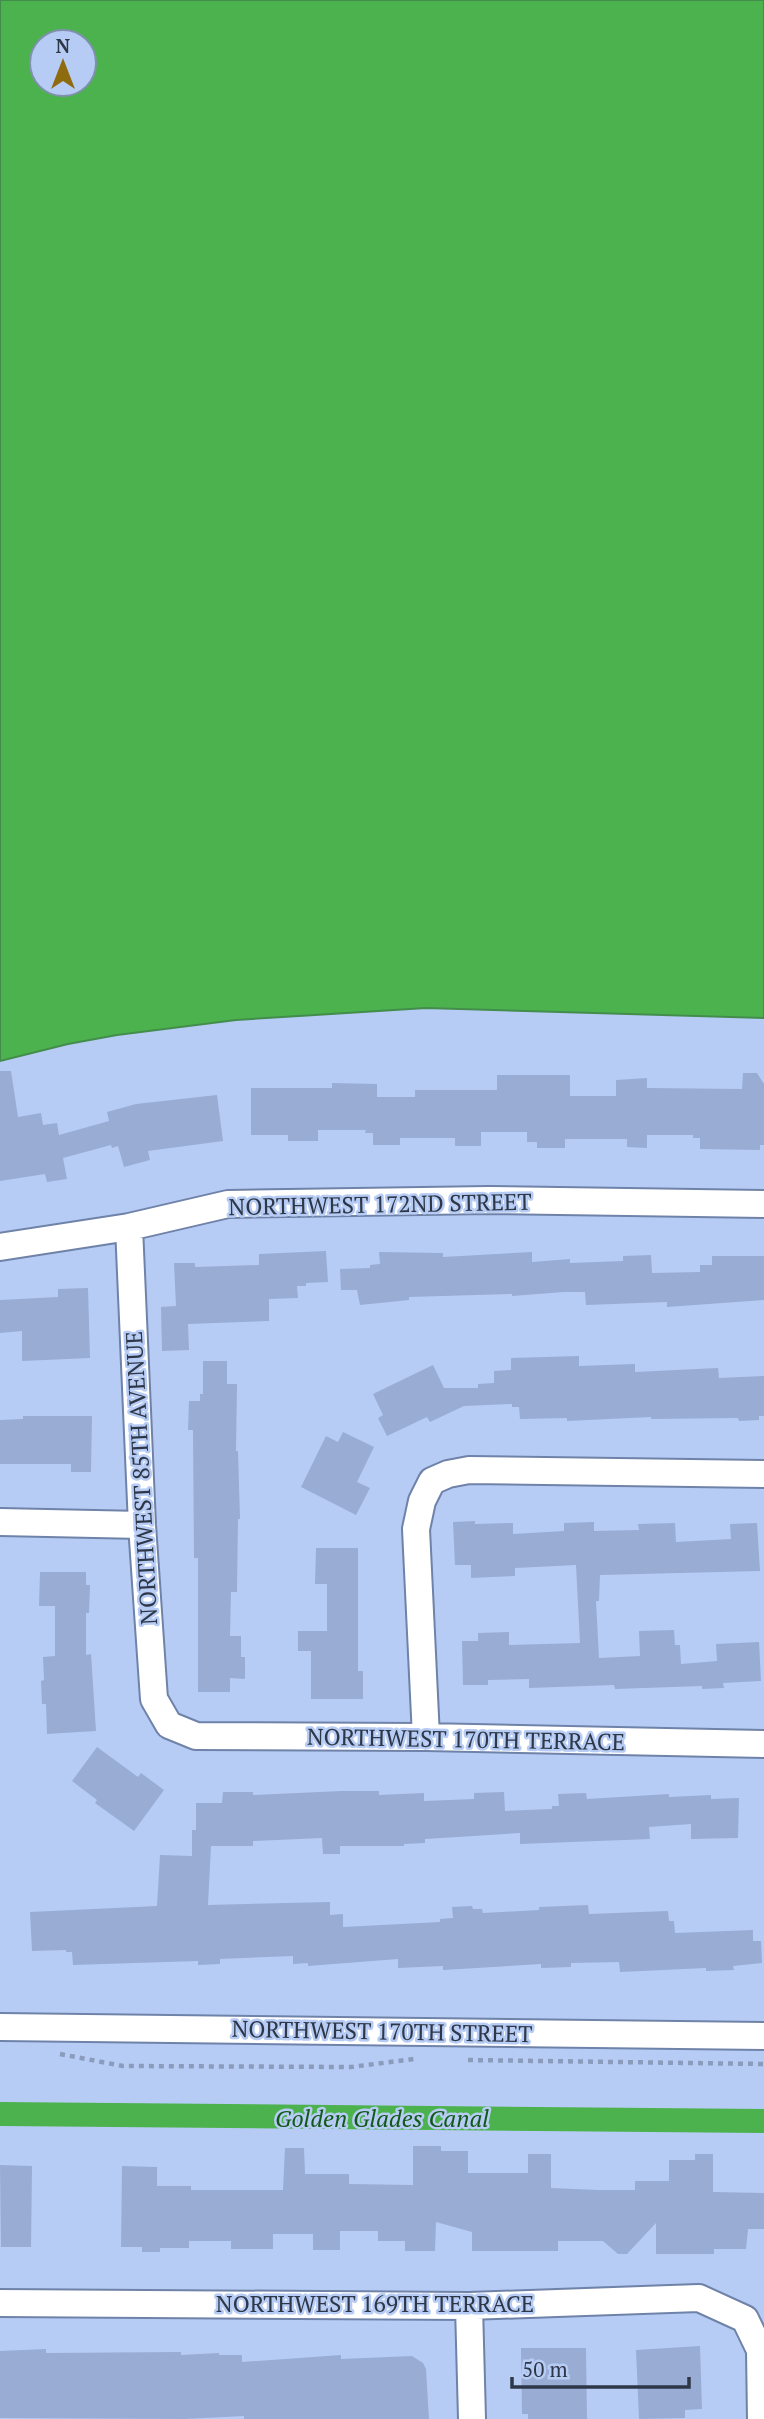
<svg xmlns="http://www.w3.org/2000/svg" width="764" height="2419" viewBox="0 0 764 2419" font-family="'PT Serif',serif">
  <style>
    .water { fill: #4cb24e; stroke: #438d4c; stroke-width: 2; fill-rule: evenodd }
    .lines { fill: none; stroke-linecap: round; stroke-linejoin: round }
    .canal { stroke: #4cb24e; stroke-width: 24 }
    .building { fill: #98acd4 }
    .minor-casing { stroke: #6f82a8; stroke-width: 30 }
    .path { stroke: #8a9bbc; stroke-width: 4.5; stroke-dasharray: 5 5; stroke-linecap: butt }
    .minor { stroke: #fff; stroke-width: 26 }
    .labels { text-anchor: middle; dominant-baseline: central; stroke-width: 5; stroke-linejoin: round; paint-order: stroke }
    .street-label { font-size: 23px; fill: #2e3747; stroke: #b7ccf5 }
    .water-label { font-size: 24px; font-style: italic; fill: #125917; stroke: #b7ccf5 }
  </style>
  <rect width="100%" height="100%" fill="#b7ccf5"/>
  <path class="water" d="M0,0H764V1018L426,1008L236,1020L117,1035L68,1044L0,1061ZM42,42H84V84H42Z"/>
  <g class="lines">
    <path class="canal" d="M0,2114L764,2121"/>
  </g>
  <path class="building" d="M0,1071H11L18,1117L41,1113L43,1125L57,1123L59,1135L109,1121L107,1112L136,1104L217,1095L223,1141L148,1151L150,1160L124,1167L118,1146L112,1148L111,1145L63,1158L67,1179L47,1182L45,1174L0,1181Z
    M743,1073H757L764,1084V1145H760V1150L700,1149V1138H693V1135H647V1148L627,1147V1139H565V1148H537V1142H527V1132H481V1146H455V1138H400V1145H373V1133H365L366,1130H318V1141H288V1135H251V1088H332V1083L377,1084V1097H415V1090H497V1075H570V1096H616V1080L647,1078V1088L742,1089Z
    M326,1251L328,1282L306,1283V1286H297L298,1298L269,1299V1321L188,1324L189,1350L162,1351L161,1307L176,1306L174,1263H195V1267L259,1265V1254Z
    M379,1252L443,1253V1257L532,1252V1262L570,1259V1263L623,1261V1256L651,1255L652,1273L700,1272V1265H712V1256H764V1300L667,1307V1302L586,1305L585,1292H564L512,1296V1294L409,1297V1300L360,1305L357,1290H341L340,1269L370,1268V1265L380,1264Z
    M88,1288L90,1358L22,1361V1331L0,1333V1300L58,1297V1289Z
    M579,1356V1366L635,1364V1372L718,1368L719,1378L764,1376V1416H759V1420L739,1421L738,1418L651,1419V1417L567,1421V1418L520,1419L519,1407H512V1404L464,1406L430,1422L427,1417L387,1436L378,1418L383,1415L373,1394L433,1365L444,1388H478V1384L494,1383V1371L511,1370V1358Z
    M203,1361H227V1384H237L236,1451H238L240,1519H238L237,1592H231L230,1636H241V1657H245V1679L230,1678V1692H198V1558H194L193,1430H188L189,1401H200V1394H203Z
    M23,1416H92L91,1472H71V1464H0V1420L23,1419Z
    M343,1432L374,1447L357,1482L370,1488L356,1515L301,1487L326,1436L338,1442Z
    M475,1521V1524L513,1523V1534L564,1531V1523L594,1522V1531L639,1530L638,1524L675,1523L676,1542L731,1539L730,1524L757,1523L760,1571L600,1575L599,1601H596L599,1658L640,1656L639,1631L674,1630L675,1645H680L681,1664L717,1661L716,1644L759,1642L761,1681L723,1683L724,1688L702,1689V1686L615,1689L614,1685L529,1688V1679L488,1680V1685H463L462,1641H478V1633L509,1632V1645L580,1643L576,1565L515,1568V1576L471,1578V1565H455L453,1522Z
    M316,1548H358V1671H363V1699H311V1651H298V1631H327V1584H315Z
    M40,1572H86V1585H90L89,1613H86V1655L91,1654L96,1731L47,1734L46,1704H42L41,1681L44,1680L43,1657L55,1656V1606H39Z
    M97,1747L138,1777L141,1773L164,1790L134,1831L95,1803L97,1800L72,1781Z
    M341,1791H379V1795L424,1793V1801L474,1799V1793L504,1792L505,1811L552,1809V1806H559L558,1794L586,1793L587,1799L669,1794V1797L711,1795V1799L739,1798L738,1838L691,1839V1824L649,1827L650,1839L520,1844V1833L425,1839V1843L404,1844V1846H340V1854H323L322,1838L253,1841V1846H211L208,1905L330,1902V1915L343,1914V1927L440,1922V1919L453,1918L452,1907L472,1906L473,1909H482L483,1913L539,1910V1907L588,1905L589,1914L668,1911L669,1921H674L675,1933L753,1930V1941H761L762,1963L733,1966L734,1970L706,1971V1968L620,1972L619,1962L571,1963V1967L541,1968V1964L443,1970V1966L398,1968V1959L308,1966V1963L293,1964V1956L220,1959V1964L198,1965V1961L73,1965L72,1952H66V1950L32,1951L30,1912L157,1906L160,1855L192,1856V1830H196V1803H222L223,1792H253V1795Z
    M413,2146H441V2151H468V2173H528V2154H551V2188L598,2190H635V2181H669V2160H695V2154H713V2192L764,2193V2229H748L746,2249H714V2254H656V2223L627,2254H618L603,2241H558V2251H472V2232L436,2222L435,2251H405V2241H378V2231H340V2250H313V2234H273V2249H231V2241H189V2248H160V2252H142V2247H121L122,2166L157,2167V2186H191V2190H283L285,2148H304L305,2174H349V2184L413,2185Z
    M0,2165L32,2166L31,2247H1Z
    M700,2346L702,2409L685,2410V2418L639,2419L636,2350Z
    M521,2348H586L587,2419H528V2414H522Z
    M46,2349V2353L181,2352V2355L219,2353V2355H242V2362L341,2355V2359L412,2356L423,2363L426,2369L429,2419H244V2416L184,2419L0,2418V2351Z"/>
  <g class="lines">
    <g class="minor-casing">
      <path id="minor" d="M129,1227L142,1525L154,1699L169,1725L196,1736L426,1737L764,1744
        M0,1247L129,1227L228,1204L489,1200L764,1204
        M0,1522L142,1525
        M426,1737L416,1529L422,1501L432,1481L448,1474L469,1470L764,1474
        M0,2027L764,2036
        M0,2303L469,2306L699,2298L745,2319L760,2350L761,2419
        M469,2306L472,2419"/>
    </g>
    <path class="path" d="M60,2054L123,2066L351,2067L414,2059
      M468,2060L764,2064"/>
    <use href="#minor" class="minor"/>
  </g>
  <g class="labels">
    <g class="street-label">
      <text transform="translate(380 1204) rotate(-1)">NORTHWEST 172ND STREET</text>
      <text transform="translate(141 1478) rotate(-93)">NORTHWEST 85TH AVENUE</text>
      <text transform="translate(466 1739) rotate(1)">NORTHWEST 170TH TERRACE</text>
      <text transform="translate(382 2031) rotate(1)">NORTHWEST 170TH STREET</text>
      <text x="375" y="2303">NORTHWEST 169TH TERRACE</text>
    </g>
    <g class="water-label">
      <text x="382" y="2118">Golden Glades Canal</text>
    </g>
  </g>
  <g transform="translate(63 63)"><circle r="33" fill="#b7ccf5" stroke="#8090af" stroke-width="2"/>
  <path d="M0-5L12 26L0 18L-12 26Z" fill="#8f6b0f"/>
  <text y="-10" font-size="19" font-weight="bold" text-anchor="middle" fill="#2e3747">N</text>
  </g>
  <path d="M512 2377v10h177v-10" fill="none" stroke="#2e3747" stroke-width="3.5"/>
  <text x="522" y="2377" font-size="21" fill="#2e3747" stroke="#b7ccf5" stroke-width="5" paint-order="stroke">50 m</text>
</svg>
